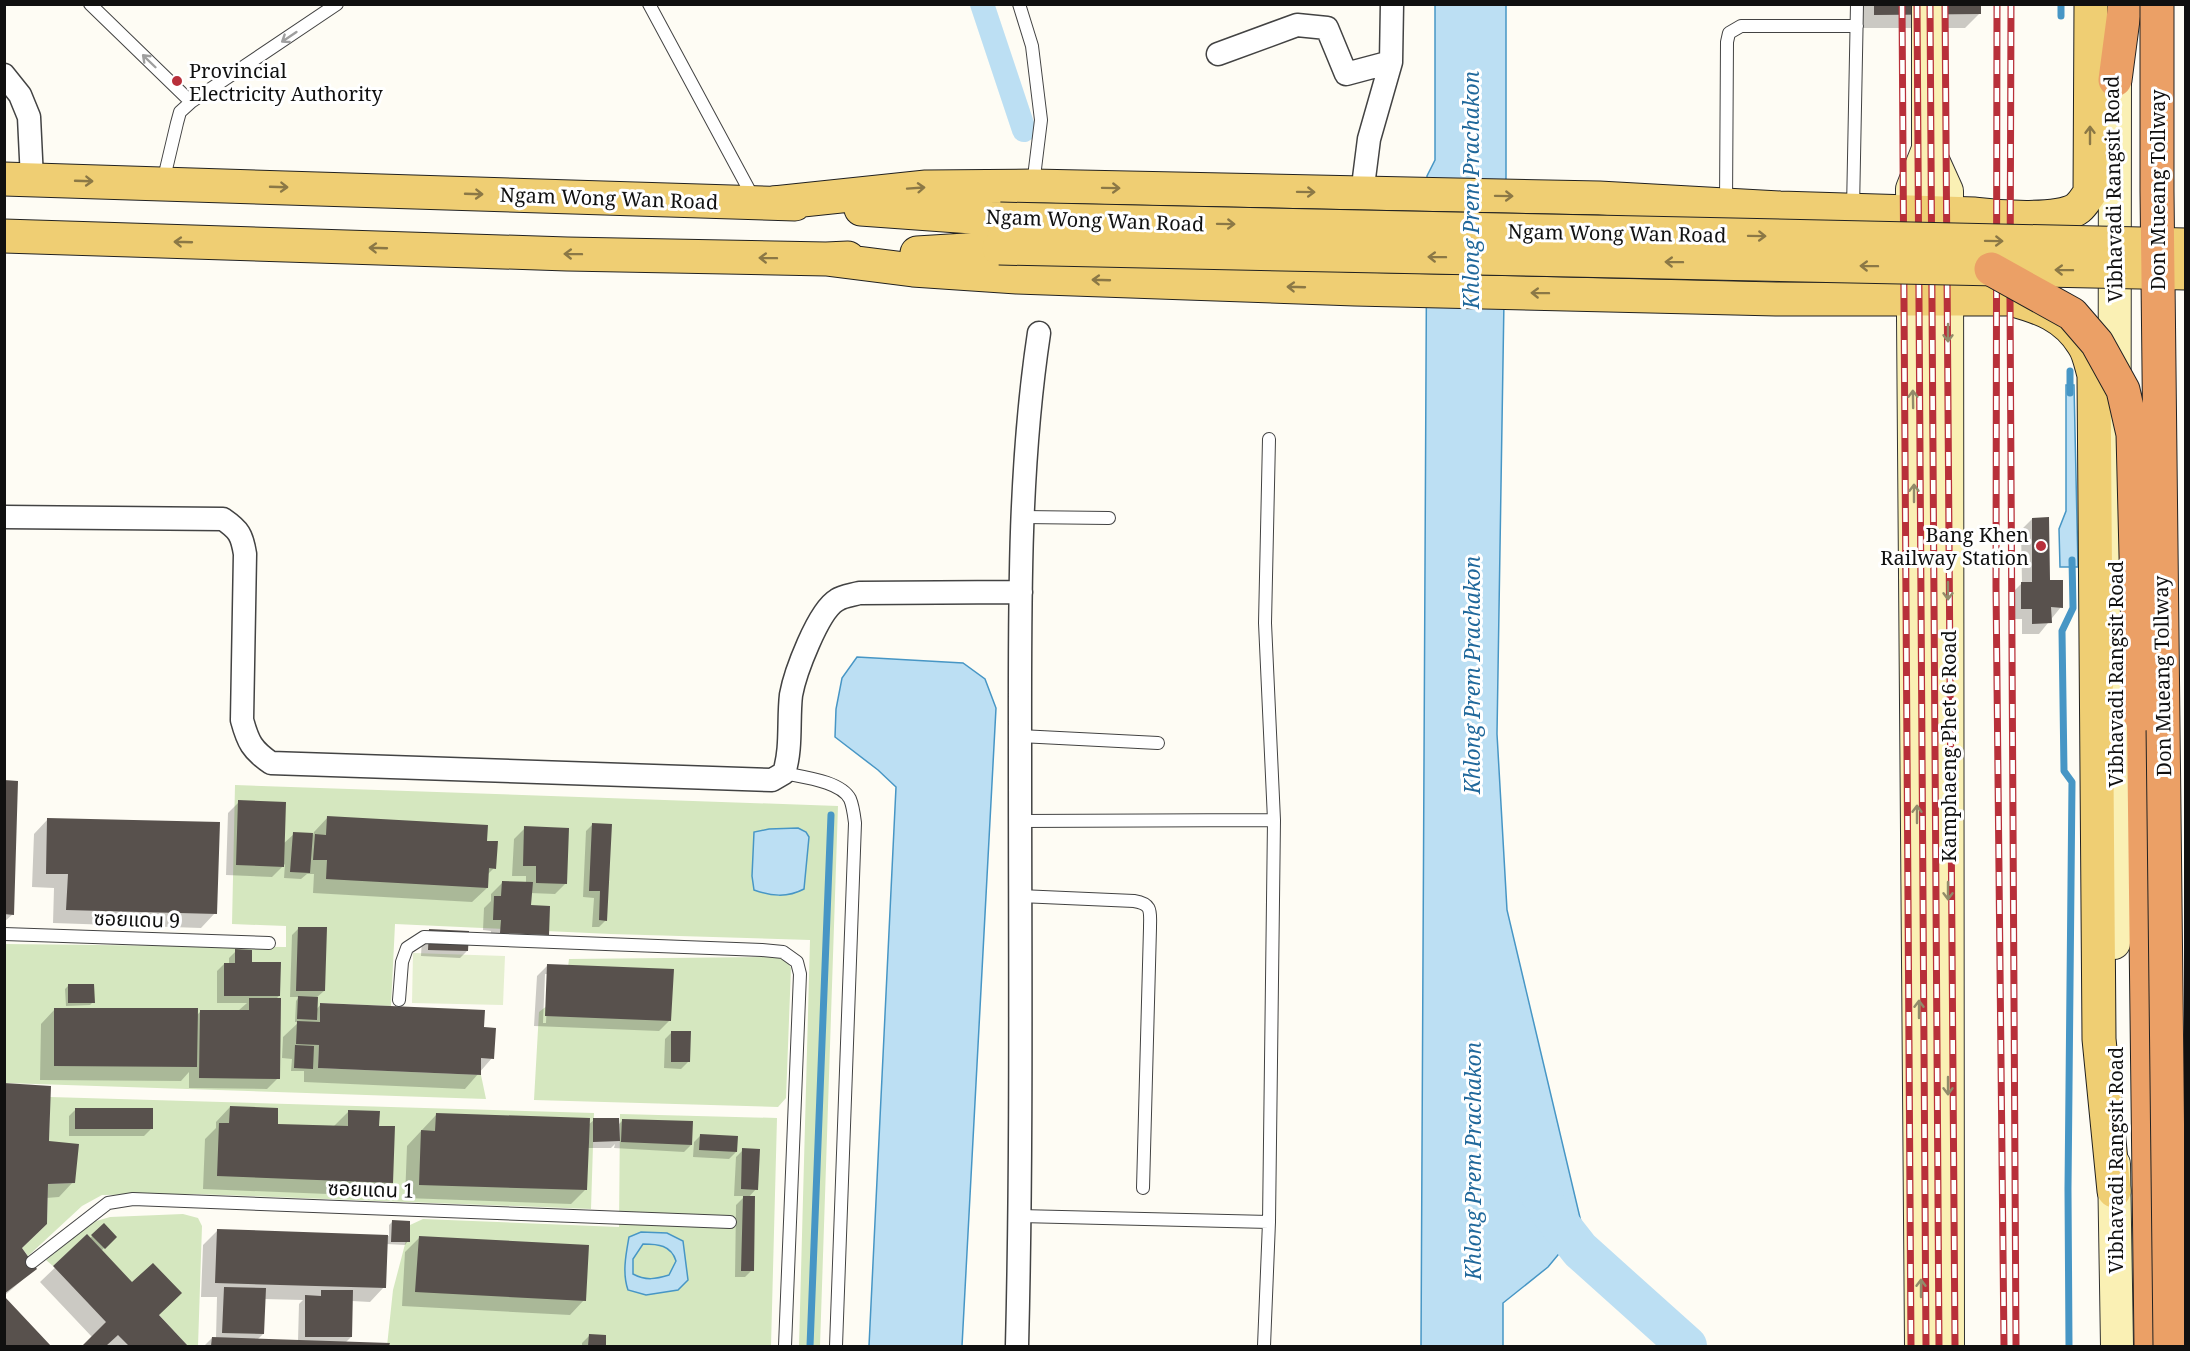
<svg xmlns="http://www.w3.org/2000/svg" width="2190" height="1351" viewBox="0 0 2190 1351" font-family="'Noto Serif','Noto Sans Thai',serif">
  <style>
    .green { fill: #d5e7bf }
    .pitch { fill: #e5efd0 }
    .water { fill: #bcdff3; stroke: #4796c5; stroke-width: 1.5; fill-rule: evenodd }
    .shadow { fill: #0003; fill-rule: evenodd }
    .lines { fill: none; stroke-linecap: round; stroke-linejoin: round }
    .stream { stroke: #4796c5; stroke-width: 7 }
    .canal { stroke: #bcdff3; stroke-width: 24 }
    .river { stroke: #bcdff3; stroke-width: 40 }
    .building { fill: #58514d }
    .lane-casing { stroke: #434343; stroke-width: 14 }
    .street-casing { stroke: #434343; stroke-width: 25 }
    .secondary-casing { stroke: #323232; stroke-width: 34 }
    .primary-casing { stroke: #212121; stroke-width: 35 }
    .highway-casing { stroke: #212121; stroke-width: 35 }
    .lane { stroke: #fff; stroke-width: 12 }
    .street { stroke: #fff; stroke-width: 22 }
    .secondary { stroke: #faf0b4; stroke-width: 32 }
    .primary { stroke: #efce73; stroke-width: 33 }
    .highway { stroke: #eba066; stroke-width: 33 }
    .rail-casing { stroke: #b8303a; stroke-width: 7 }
    .rail { stroke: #fff; stroke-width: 4.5; stroke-dasharray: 14; stroke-linecap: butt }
    .primary-bridge-casing { stroke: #212121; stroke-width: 35; stroke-linecap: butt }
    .highway-bridge-casing { stroke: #212121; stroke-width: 35; stroke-linecap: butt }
    .primary-bridge { stroke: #efce73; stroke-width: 33 }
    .highway-bridge { stroke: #eba066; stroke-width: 33 }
    .oneway { stroke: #9f9f9f }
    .oneway2 { stroke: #8b7846 }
    .oneway3 { stroke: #918b6a }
    .poi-dot { fill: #b8303a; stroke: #fff; stroke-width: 2 }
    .labels { text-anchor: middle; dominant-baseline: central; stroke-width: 6; stroke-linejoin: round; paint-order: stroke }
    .poi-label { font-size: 20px; fill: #101010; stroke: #fff; text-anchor: start }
    .street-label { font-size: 20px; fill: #101010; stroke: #fff }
    .water-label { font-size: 21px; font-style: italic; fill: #20689b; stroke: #fff }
  </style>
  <rect width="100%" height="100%" fill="#fefcf4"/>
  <path class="green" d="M235,785L838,806L820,1346H799L810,940L611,934L395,924L391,1006L321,1003L318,1068L481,1075L486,1099L5,1083L4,944L286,947V926L232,924Z
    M771,957L786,959L791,968L786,1098L778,1107L534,1100L539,1012L565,992L569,959Z
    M50,1097L594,1113L591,1209L194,1194L102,1195L82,1206L28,1256L22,1248L47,1224L48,1184L75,1183L49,1141Z
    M620,1114L777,1118L771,1346H387L393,1290L410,1225L423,1219L619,1227Z
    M183,1214L198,1218L202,1226L198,1346H188C153,1310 122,1271 87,1235L53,1266L46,1260L93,1222L110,1217Z"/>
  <path class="pitch" d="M413,953L505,956L503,1005L412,1003Z"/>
  <path class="water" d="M1435,5H1506V176L1497,734L1507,910L1582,1226L1548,1267L1503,1303V1346H1421L1427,176L1435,160Z
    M2066,385H2074L2078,567H2060L2059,529L2066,511Z
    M857,657L963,663L985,679L996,708L962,1346H869L896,787L878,770L835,737L836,709L842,678Z
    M798,828L806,832L809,837L804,889C787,898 771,896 754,890L752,876L754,832L769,829Z
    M641,1232L667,1233L683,1241L688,1280L678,1290L646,1295L628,1290C622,1273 626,1254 629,1237ZM643,1244C658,1244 671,1245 676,1261L669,1275C656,1279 646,1281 633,1274V1259Z"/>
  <path class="shadow" d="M1860,4H1980V13L1965,28H1860Z
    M2032,519L2048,582L2061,607L2039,634H2022V619H2011V594L2022,583L2021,530Z
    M4,782L13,914L4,922Z
    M239,802L283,844L294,834L313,835L314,832L328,817L486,842L494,868L487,875V888L472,902L313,893L314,874H307L301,879L284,878L285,864L272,877L226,875L228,813Z
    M48,819L215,913L201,928L53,923L54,888L32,887L34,834Z
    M593,824L606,920L599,927H592L594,898L583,897L586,831Z
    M525,828L566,883L555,894L530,893V906L547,934L536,945L490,943L491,931L483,930L484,908L491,901V894L502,883L526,884V876H512L514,839Z
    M299,928L324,991L316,998V1010L321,1004L492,1058L465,1089L304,1082V1071H291L292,1059L282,1058L283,1037L299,1022H295L296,1001L299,997H290L292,935Z
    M422,938L467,951L460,958L421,956Z
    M236,951L250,963L279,996L275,1000L278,1078L267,1089L189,1088V1072L181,1081L40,1080L41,1024L55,1009L196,1016L201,1011L239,1010L247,1003H217V971L224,964H229V958Z
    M548,965L670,1020L659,1031L534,1026L537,976ZM545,974H548L546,1023H543Z
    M68,986L93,1002L90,1005L66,1006L65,989Z
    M672,1032L688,1062L681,1069L664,1068L665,1039Z
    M4,1085L48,1143L73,1182L59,1197L46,1198L20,1248L35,1269L4,1296Z
    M230,1107L276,1125L334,1126L349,1111L377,1127L391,1182L377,1196L203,1189L205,1139L216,1128V1122Z
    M76,1109L151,1129L144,1136H69V1116Z
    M436,1115L588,1125L594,1120L618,1125L623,1120L691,1145L684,1152L614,1148L615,1144L611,1148H587L586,1189L571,1204L405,1198L407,1146Z
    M701,1135L736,1152L729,1159L693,1157L694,1142Z
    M743,1150L756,1189L748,1198L752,1270L745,1277H735L736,1205L745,1196H734L736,1157Z
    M392,1222L408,1241L405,1245L386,1244L384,1287L370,1302L352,1301L351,1337L345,1343L388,1344V1346H204L212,1338H216L217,1297H201L203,1245L217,1231L389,1236V1225ZM264,1299L303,1300L299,1304L298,1341L257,1340L263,1334Z
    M104,1225L115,1237L101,1251L186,1346H84L93,1338L40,1282L87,1237L89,1239Z
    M419,1238L584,1300L570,1315L402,1306L405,1252Z
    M4,1299L49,1346H4Z
    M589,1336L604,1337V1346H582V1343Z"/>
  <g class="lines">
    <path class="stream" d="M2061,4V16
      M2070,371V393
      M810,1346L831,815
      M2069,1346L2068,1189L2072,782L2064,771L2062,631L2073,608L2072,560"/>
    <path class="canal" d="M982,4L1024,130"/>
    <path class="river" d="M1539,1192L1551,1213L1580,1250L1687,1346"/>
  </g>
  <path class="building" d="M1874,4H1981V14L1874,15Z
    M2049,517L2050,580H2063V608L2051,607L2052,623L2032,624V609H2021V582H2032V518Z
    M4,780L18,781L14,915L4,914Z
    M238,800L286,802L284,867L236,865Z
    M327,816L488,825L487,841H498L496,869L489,868L488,888L326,879L327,860H313L315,834L326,835Z
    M47,818L220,822L217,914L66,910L68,874H46Z
    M592,823L612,824L607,921L599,920L600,891H589Z
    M524,826L569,828L567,884L536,883V866H523Z
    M293,832L313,833L310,873L290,872Z
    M502,881L533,882L531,905L550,906L549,935L500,933L501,920H493L494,896H501Z
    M298,927H327L325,991H296Z
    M429,929L469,931L468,951L428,950Z
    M235,949L252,950V962H281L280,996H224V963H235Z
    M547,964L674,969L671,1021L545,1016Z
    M68,984H94L95,1003H68Z
    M298,996L318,997L317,1020L297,1019Z
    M249,998H281L280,1079L199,1078L200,1010H249Z
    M320,1003L485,1010L484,1027L496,1028L494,1059L481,1058V1075L318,1068L319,1045L296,1044L297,1021L320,1022Z
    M54,1008H198L197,1067L54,1066Z
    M671,1031H691L690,1062H671Z
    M295,1045L314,1046L313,1069L294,1068Z
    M4,1083L51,1086L49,1141L79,1144L75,1183L48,1184L47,1224L22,1248L37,1269L4,1294Z
    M230,1106L278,1108V1124L348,1126V1110L380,1111L379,1126H395L393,1183L217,1176L219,1123H229Z
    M75,1108H153V1129H75Z
    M436,1113L590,1118L587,1190L419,1185L421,1130L435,1131Z
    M593,1118H619L620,1141L593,1142Z
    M622,1119L693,1121L692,1145L621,1142Z
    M700,1134L738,1136L737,1152L699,1150Z
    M742,1148L760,1149L758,1190L741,1189Z
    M743,1196H755L754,1271H741Z
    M392,1220L410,1221V1242H391Z
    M104,1223L117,1237L105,1249L91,1235Z
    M217,1229L388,1235L386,1288L215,1283Z
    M87,1234L132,1282L153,1263L182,1293L159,1315L188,1346H129L118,1335L106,1346H82L106,1322L53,1266Z
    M419,1236L589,1245L586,1301L415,1292Z
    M224,1287L266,1288L264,1334L222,1333Z
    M321,1290H353L352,1337H305V1295L321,1296Z
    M4,1296L51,1346H4Z
    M589,1334L606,1335V1346H588Z
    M212,1337L390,1343L389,1346H211Z"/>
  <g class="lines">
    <g class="lane-casing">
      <path id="lane" d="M90,4L191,102
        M649,4L754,199
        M1019,4L1032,46L1041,120L1033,185
        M163,182L177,123L180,112L191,102L337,4
        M1726,203L1727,42L1729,33L1741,26H1857
        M1853,209L1857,4
        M1269,439L1265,623L1274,820
        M1023,517L1109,518
        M1020,736L1158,743
        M784,773C802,777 841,781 850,799C853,806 854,815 855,823L836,1346
        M1020,821L1274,820L1269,1222L1264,1346
        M1020,896L1134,901C1153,904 1150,912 1150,928L1143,1188
        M4,934L269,943
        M399,1000L402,962L407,948L424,937L762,950L783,952L797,962L800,974L785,1346
        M1020,1216L1269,1222
        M32,1262L108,1203L133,1199L730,1222"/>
    </g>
    <g class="street-casing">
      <path id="street" d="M1218,54L1297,25L1327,28L1346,74L1391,62
        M4,75L20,95L29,117L32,179
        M1362,194L1369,139L1391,62L1392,4
        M4,517L223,519C239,530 242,535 245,554L242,720C248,742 252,750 271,763L772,780L784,773C792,748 788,721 791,695C795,673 818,611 837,600C843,596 853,595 859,593L1021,592
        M1017,1346C1022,1149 1020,952 1020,755C1020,614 1018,472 1039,333"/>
    </g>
    <g class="secondary-casing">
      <path id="secondary" d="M2109,55L2115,80L2114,943
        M1928,149L1947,191L1948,1346
        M2114,1164L2117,1346
        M1921,1346L1912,189L1928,149V4"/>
    </g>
    <g class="primary-casing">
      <path id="primary" d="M4,179L795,204
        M774,203L926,187L1033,186L1599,198L1780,208L1975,214C1998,217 2061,222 2078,208C2083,204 2086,198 2090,193L2091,4
        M861,209L1000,219
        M4,236L567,254L826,259L848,258
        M917,253L999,248
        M826,259L913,270L1017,277L1355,289L1776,299H2010C2040,307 2066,316 2083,344C2089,352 2091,365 2094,375L2099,1039L2114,1191"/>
    </g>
    <g class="highway-casing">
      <path id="highway" d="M2115,80L2125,4
        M2143,685L2151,1346"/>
    </g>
    <use href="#lane" class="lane"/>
    <use href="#street" class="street"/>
    <use href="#secondary" class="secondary"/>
    <use href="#primary" class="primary"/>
    <use href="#highway" class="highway"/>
    <g class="rail-casing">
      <path id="rail" d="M1902,4L1911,1346
        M1917,4L1926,1346
        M1930,4L1939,1346
        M1945,4L1955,1346
        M1997,4L1996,587L2004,1346
        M2011,4L2010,299L2016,1346"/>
    </g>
    <use href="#rail" class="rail"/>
    <g class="primary-bridge-casing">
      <path id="primary-bridge" d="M1000,219L2186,245
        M999,248L2186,273"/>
    </g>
    <g class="highway-bridge-casing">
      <path id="highway-bridge" d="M2157,4V191L2170,1346
        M1991,269L2072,314L2097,343L2123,390L2133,434L2140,715"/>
    </g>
    <use href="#primary-bridge" class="primary-bridge"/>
    <use href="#highway-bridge" class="highway-bridge"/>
  </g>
  <defs><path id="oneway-shaft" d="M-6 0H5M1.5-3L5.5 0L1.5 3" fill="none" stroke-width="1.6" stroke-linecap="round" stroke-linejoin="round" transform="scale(1.5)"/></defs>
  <g class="oneway">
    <use href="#oneway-shaft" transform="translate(289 37) rotate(146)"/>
    <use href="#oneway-shaft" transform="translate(149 61) rotate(-136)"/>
  </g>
  <g class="oneway2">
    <use href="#oneway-shaft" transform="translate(2090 135) rotate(-90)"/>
    <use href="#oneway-shaft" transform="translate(84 181) rotate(2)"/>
    <use href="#oneway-shaft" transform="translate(279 187) rotate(2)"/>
    <use href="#oneway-shaft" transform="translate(916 188) rotate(-4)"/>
    <use href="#oneway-shaft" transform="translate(1111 188) rotate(1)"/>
    <use href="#oneway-shaft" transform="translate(1306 192) rotate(1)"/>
    <use href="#oneway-shaft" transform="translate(474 194) rotate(2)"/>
    <use href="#oneway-shaft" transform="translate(1504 196) rotate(1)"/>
    <use href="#oneway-shaft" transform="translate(1226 224) rotate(1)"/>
    <use href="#oneway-shaft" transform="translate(1757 236) rotate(1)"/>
    <use href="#oneway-shaft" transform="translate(1994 241) rotate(1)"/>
    <use href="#oneway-shaft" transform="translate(183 242) rotate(-178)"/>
    <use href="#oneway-shaft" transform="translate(378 248) rotate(-178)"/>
    <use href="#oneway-shaft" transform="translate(573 254) rotate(-179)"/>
    <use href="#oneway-shaft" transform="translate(1437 257) rotate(-179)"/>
    <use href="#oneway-shaft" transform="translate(768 258) rotate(-179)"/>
    <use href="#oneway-shaft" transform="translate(1674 262) rotate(-179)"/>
    <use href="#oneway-shaft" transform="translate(1869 266) rotate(-179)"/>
    <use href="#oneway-shaft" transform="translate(2064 270) rotate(-179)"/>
    <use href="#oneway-shaft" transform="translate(1101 280) rotate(-178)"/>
    <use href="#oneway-shaft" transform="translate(1296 287) rotate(-178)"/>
    <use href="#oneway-shaft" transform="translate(1540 293) rotate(-179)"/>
  </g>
  <g class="oneway3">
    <use href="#oneway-shaft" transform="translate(1948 333) rotate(90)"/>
    <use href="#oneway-shaft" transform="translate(1913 399) rotate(-91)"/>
    <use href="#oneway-shaft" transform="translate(1914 493) rotate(-90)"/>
    <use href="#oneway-shaft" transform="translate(1948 591) rotate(90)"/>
    <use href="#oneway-shaft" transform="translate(1917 814) rotate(-90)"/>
    <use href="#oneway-shaft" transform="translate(1948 891) rotate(90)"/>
    <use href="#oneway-shaft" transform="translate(1919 1009) rotate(-90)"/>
    <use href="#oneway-shaft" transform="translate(1948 1086) rotate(90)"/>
    <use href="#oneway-shaft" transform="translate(1921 1288) rotate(-90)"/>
  </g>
  <g class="poi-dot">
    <circle cx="177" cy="81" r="6"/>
    <circle cx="2041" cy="546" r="6"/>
  </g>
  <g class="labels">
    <g class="poi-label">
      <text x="189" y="70">Provincial<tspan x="189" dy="23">Electricity Authority</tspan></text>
      <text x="2029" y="534" text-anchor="end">Bang Khen<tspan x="2029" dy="23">Railway Station</tspan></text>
    </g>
    <g class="street-label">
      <text transform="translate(2113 189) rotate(-91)">Vibhavadi Rangsit Road</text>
      <text transform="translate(2157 190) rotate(-90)">Don Mueang Tollway</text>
      <text transform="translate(609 198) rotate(2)">Ngam Wong Wan Road</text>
      <text transform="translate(1095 220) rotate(2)">Ngam Wong Wan Road</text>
      <text transform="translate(1617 233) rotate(1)">Ngam Wong Wan Road</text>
      <text transform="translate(2115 674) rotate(-90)">Vibhavadi Rangsit Road</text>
      <text transform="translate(2162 676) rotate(-91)">Don Mueang Tollway</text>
      <text transform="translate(1948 746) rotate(-90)">Kamphaeng Phet 6 Road</text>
      <text transform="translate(137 919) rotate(2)">ซอยแดน 9</text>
      <text transform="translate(2115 1160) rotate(-90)">Vibhavadi Rangsit Road</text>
      <text transform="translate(371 1189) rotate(2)">ซอยแดน 1</text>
    </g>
    <g class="water-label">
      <text transform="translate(1471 190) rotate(-90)">Khlong Prem Prachakon</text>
      <text transform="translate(1472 675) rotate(-90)">Khlong Prem Prachakon</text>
      <text transform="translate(1473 1161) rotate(-90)">Khlong Prem Prachakon</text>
    </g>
  </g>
  <rect width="2190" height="1351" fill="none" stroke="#101010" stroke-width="12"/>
</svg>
